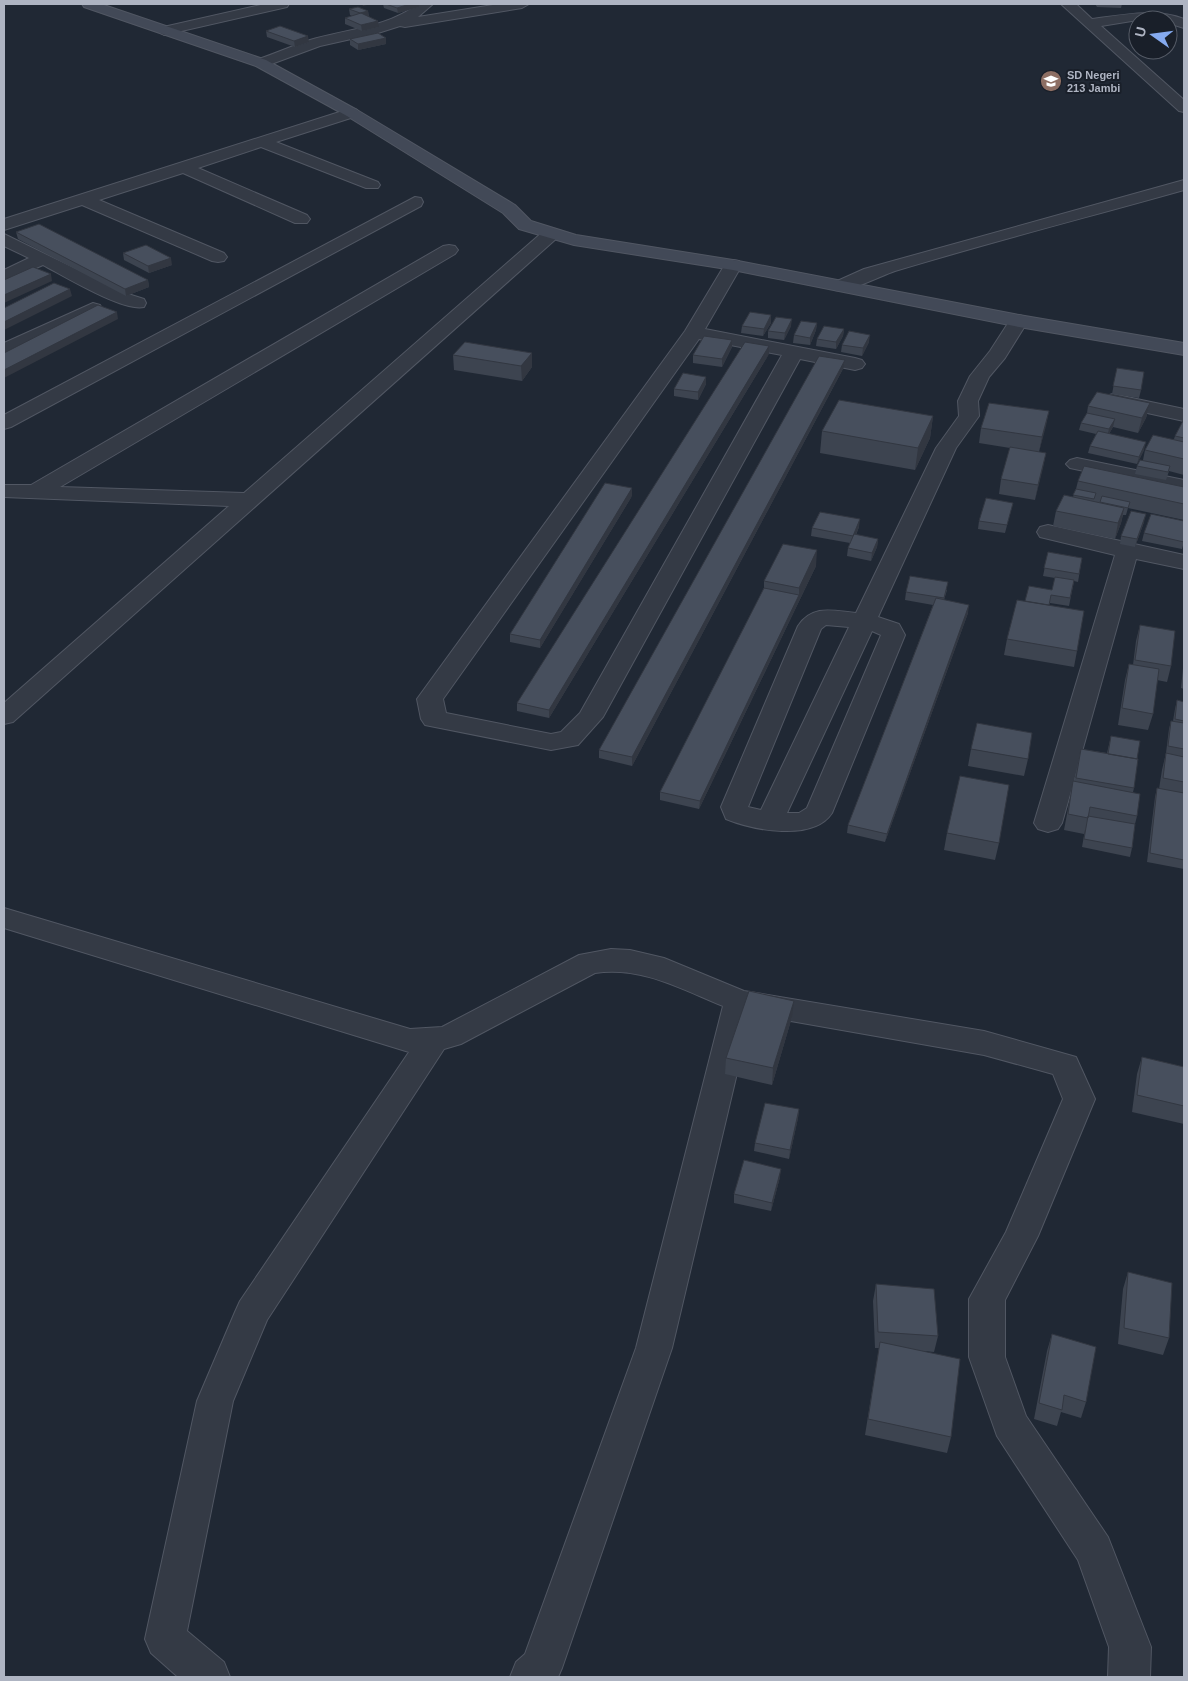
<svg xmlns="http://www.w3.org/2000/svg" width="1188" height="1681" viewBox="0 0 1188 1681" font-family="Arial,sans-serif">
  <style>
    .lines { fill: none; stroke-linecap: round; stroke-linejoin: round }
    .street-casing { stroke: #515763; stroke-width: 2 }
    .secondary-casing { stroke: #515763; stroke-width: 2 }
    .street { fill: #343a45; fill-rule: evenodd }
    .secondary { fill: #424957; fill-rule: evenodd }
    .wall { fill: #3d4450 }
    .shaded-wall { fill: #323741 }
    .building { fill: #474f5d; stroke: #323741 }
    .labels { text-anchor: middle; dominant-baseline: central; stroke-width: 4; stroke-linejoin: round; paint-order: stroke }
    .far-poi-label { font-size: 11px; font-weight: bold; fill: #aeb4c2; stroke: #191f29; text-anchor: start }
  </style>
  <rect width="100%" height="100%" fill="#202834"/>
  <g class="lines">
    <g class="street-casing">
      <path id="street" d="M265,4H289L287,7L164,35L157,31L159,28Z
        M418,4H433L418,17L499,4H529L522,8L405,27L400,26L378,33L320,46L266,66H256L254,63L256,60C274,54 292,46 310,40C347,29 386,28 418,4Z
        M1061,4H1076L1092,19C1123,15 1155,8 1184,19V28L1168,23V20H1138L1101,26L1184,100V112L1179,111Z
        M352,108L357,110L360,113L357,116L276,142L378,182L380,185L378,188H366L261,147L198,168L307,215L310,219L307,223H295L183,173L99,200L224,253L227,257L224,261L218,262L212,261L82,205L4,230V219Z
        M1184,180V190C1088,217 991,242 895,271C880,276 848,293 835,290L832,286L835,282L864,269Z
        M415,197L421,198L423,202L421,206L11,427L4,429V415Z
        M551,229L557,230L560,234L557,238L13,722L4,724V703L229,506L4,497V485H31L443,246L449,245L455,246L458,250L455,254L60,487L244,493L545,230Z
        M4,234L125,293L144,299L146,303L144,307C123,312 64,276 43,265L4,282V270L29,258L4,246Z
        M733,260L739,261L742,265L705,329L855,358L862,360L865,364L862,368L855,370L800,359L603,717L578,745L551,750L425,725L421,719L417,699L685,331L727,261ZM699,339L782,355L580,713L561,732L551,734L446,713L443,699Z
        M93,303L100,305L102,309L100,313L4,356V343Z
        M1019,315L1026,317L1028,321L1005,358L989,377L978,401L979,416L956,448L878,617L899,624L905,635L832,813C813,842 753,830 726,819L721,807L798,626C813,604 833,611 856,613L936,448L959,416L958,401L970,376L990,351L1012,317ZM826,625L849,627L761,810L748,807L821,629ZM872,631L881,635L807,808L799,813H787Z
        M1113,394L1184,409V421L1106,404L1103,400L1106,396Z
        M1077,458L1184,480V492L1070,468L1066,464L1070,460Z
        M1048,525L1184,555V569L1136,559L1062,823L1058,829L1048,832L1038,829L1034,823L1115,555L1040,537L1037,532L1040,527Z
        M4,908L410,1029L442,1027L579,955L611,949L630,950L664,958L744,991L984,1031L1076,1057L1095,1099L1038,1236L1005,1300V1357L1026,1416L1108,1537L1151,1647L1150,1677H1108L1109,1647L1078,1560L997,1436L969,1357V1299L1006,1232L1063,1099L1053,1074L984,1055L751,1014L672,1348L562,1668L558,1677H510L516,1662L525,1654L636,1348L723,1006C681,989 641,966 595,973L461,1044L444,1049L267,1320L233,1401L187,1631L224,1662L230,1677H178L151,1653L145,1639L197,1401L235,1312L240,1301L409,1052L4,928Z"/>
    </g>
    <g class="secondary-casing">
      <path id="secondary" d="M82,4H101L266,60L357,110L515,205L531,221L576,235L733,260L1019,315L1184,343V355L1019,327L733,270L574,245L519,229L503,213L347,116L256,66L84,7Z"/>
    </g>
    <use href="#street" class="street"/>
    <use href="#secondary" class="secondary"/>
  </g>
  <path class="wall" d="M383,4H419V7L398,13L384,8Z
    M1095,4H1122L1121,8L1097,7Z
    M349,9L368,11L369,17L379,27L362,31L345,24V18L352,16L350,15Z
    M266,31L309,42L295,47L267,37Z
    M386,38V44L358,50L350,45V39Z
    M16,232L148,280L149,287L126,296L18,239Z
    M123,253L172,265L149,273L124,260Z
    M771,315V323L763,336L741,333L742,326Z
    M817,323L816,330L810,345L793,343L794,335Z
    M791,326L784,340L768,338V331Z
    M844,329L843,336L836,349L816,346L817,339Z
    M732,340V347L722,367L693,363V355Z
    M869,342L862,356L841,352L842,345Z
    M769,354L549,718L517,711V703Z
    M453,355L532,367L522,381L454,370Z
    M845,360L844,367L632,766L599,758V750Z
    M1117,368L1141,390L1139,398L1112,394Z
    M706,377V384L698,400L674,396V389Z
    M1150,403L1146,418L1138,433L1113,427L1109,434L1144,450L1137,464L1088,453L1090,446L1096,434L1079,430L1081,423L1087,413L1088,406Z
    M1049,411L1039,452L1046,453L1035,500L999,494L1001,479L1010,448L979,443L981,428Z
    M933,416L930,438L915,470L820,453L822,431Z
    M1184,419V475L1169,471L1166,480L1135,474L1137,466L1143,460L1145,450L1174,439L1175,436Z
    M1078,481L1184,487V520L1128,508L1126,515H1123L1121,523L1115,539L1053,526L1056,511L1073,497L1076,489Z
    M632,496L540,648L510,642V634Z
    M1013,503L1005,533L978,529L979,521Z
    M1151,514L1184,542L1182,549L1142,541L1144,533Z
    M1144,522L1135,547L1120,544L1121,536Z
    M859,527L856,535L878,539L877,547L871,561L847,556L848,548L850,543L811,536L812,528Z
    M1048,552L1082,558L1078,582L1074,581L1069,606L1050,603L1049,605L1077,651L1074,667L1004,655L1007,639L1025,601L1052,590L1055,578L1043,576Z
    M816,566L699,809L660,800V792L764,588V581Z
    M947,590L944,600L968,613L885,842L847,833L848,825L933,605L905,600L906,592Z
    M1140,625L1171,666L1167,682L1157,680L1153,714L1148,730L1118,725L1125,680L1129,664L1133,665L1136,641Z
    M1184,658V689L1181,688Z
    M1177,700L1184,702V869L1147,862L1155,797L1157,788L1159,789L1162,770L1166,753L1169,729L1171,721H1173L1175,709Z
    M1111,736L1134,788L1133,792L1137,816L1135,824L1132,848L1130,857L1082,847L1085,830L1084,834L1064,830L1070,798L1073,781H1074L1081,749L1107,753Z
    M971,749L1028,759L1024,776L968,766Z
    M947,833L999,843L995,860L944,850Z
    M792,1017L772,1085L725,1074L726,1058Z
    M1142,1057L1184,1067V1124L1132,1112L1137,1074Z
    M799,1109L798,1118L789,1159L754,1151L755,1143Z
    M780,1177L771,1211L734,1203V1194Z
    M1128,1272L1169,1338L1163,1355L1118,1344L1123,1289Z
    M876,1284L938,1336L934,1352L924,1351L951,1437L947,1453L865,1435L879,1348H875L873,1301Z
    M1052,1334L1086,1402L1081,1418L1061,1412L1057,1426L1034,1419L1047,1351Z"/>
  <path class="shaded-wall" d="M362,4H371L363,6Z
    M410,4H419V7L398,13L397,8Z
    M368,11L369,17L360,13Z
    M378,21L379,27L362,31L361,25Z
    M308,36L309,42L295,47L294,41Z
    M386,38V44L358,50V44Z
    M171,258L172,265L149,273L148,266Z
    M51,274L52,281L4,303V295Z
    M148,280L149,287L126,296L125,289Z
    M70,289L72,296L4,330V322Z
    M117,312L118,319L4,378V370Z
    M771,315V323L763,336L764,329Z
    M792,319L791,326L784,340L785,333Z
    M817,323L816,330L810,345V338Z
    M844,329L843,336L836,349V342Z
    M870,335L869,342L862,356L863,348Z
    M732,340V347L722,367V359Z
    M769,346V354L549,718V710Z
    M532,353V367L522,381L521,366Z
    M845,360L844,367L632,766V757Z
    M706,377V384L698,400V392Z
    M1150,403L1146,418L1138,433L1142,418Z
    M1049,411L1046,426L1039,452L1042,437Z
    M933,416L930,438L915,470L918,448Z
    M1115,419L1113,427L1107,437L1109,429Z
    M1146,442L1144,450L1137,464L1139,457Z
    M1046,453L1043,468L1035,500L1038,485Z
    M632,488V496L540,648V640Z
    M1124,508L1121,523L1115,539L1118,523Z
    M1146,514L1144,522L1135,547L1137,539Z
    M860,519L859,527L852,543L853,536Z
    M878,539L877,547L871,561L872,553Z
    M817,550L816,566L699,809L700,801L799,595V588Z
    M969,605L968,613L885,842L887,834Z
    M794,1001L792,1017L772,1085L773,1068Z
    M799,1109L798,1118L789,1159L790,1150Z
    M781,1169L780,1177L771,1211L772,1203Z"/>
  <path class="building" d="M386,4H410L397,8Z
    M358,7L368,11L360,13L349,9Z
    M361,13L378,21L361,25L345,18Z
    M280,26L308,36L294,41L266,31Z
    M378,33L386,38L358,44L350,39Z
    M39,224L148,280L125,289L16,232Z
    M146,245L171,258L148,266L123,253Z
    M33,267L51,274L4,295V280Z
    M54,283L70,289L4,322V308Z
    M98,305L117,312L4,370V353Z
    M750,312L771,315L764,329L742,326Z
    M776,317L792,319L785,333L768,331Z
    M801,321L817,323L810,338L794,335Z
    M824,326L844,329L836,342L817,339Z
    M849,331L870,335L863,348L842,345Z
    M704,336L732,340L722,359L693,355Z
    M465,342L532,353L521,366L453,355Z
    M745,342L769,346L549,710L517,703Z
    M819,356L845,360L632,757L599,750Z
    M1117,368L1144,372L1141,390L1113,386Z
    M683,373L706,377L698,392L674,389Z
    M1097,392L1150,403L1142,418L1088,406Z
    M839,400L933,416L918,448L822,431Z
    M989,403L1049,411L1042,437L981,428Z
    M1087,413L1115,419L1109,429L1081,423Z
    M1184,419V438L1175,436Z
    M1098,431L1146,442L1139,457L1090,446Z
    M1153,435L1184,442V459L1145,450Z
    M1010,447L1046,453L1038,485L1001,479Z
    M1140,460L1170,466L1168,472L1137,466Z
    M1084,466L1184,487V504L1078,481Z
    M605,483L632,488L540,640L510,634Z
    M1076,489L1096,493L1094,499L1073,495Z
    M1064,495L1124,508L1118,523L1056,511Z
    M1102,496L1130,502L1128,508L1100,502Z
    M986,498L1013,503L1007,525L979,521Z
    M1131,511L1146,514L1137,539L1121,536Z
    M820,512L860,519L853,536L812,528Z
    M1151,514L1184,521V542L1144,533Z
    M854,534L878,539L872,553L848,548Z
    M783,544L817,550L799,588L764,581Z
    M1048,552L1082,558L1079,574L1044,568Z
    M910,576L948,582L944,598L906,592Z
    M1055,577L1074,580L1070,598L1051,595L1049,605L1025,601L1029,586L1052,590Z
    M764,588L799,595L700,801L660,792Z
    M936,598L969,605L887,834L848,825Z
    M1017,600L1084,611L1077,651L1007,639Z
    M1140,625L1175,631L1171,666L1135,660Z
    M1129,664L1159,669L1153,714L1122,708Z
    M1177,700L1184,702V721L1175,719Z
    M1171,721L1184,723V749L1168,746Z
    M977,723L1032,733L1028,759L971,749Z
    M1111,736L1140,741L1137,759L1108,754Z
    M1081,749L1138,759L1134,788L1076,778Z
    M1166,753L1184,757V782L1163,778Z
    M960,776L1009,785L999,843L947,833Z
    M1073,781L1140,794L1137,816L1090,807L1088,818L1068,814Z
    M1157,788L1184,793V860L1150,853Z
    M1088,816L1135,824L1132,848L1084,839Z
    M749,991L794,1001L773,1068L726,1058Z
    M1142,1057L1184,1067V1106L1137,1095Z
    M765,1103L799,1109L790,1150L755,1143Z
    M744,1160L781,1169L772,1203L734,1194Z
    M1128,1272L1172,1283L1169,1338L1124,1328Z
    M876,1284L934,1289L938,1336L878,1332Z
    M1052,1334L1096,1347L1086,1402L1064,1395L1062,1410L1039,1403Z
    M880,1342L960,1359L951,1437L868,1419Z"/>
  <defs>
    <g id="school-disc" transform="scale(1.125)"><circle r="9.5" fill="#8d6e63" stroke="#191f29"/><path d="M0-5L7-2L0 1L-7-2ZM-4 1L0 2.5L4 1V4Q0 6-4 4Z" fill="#fff"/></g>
  </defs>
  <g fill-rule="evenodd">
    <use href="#school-disc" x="1051" y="81"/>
  </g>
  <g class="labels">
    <g class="far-poi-label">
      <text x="1067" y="75">SD Negeri<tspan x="1067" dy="13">213 Jambi</tspan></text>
    </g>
  </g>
  <rect width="1188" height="1681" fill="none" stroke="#aeb4c2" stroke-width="10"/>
  <g transform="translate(1153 35) rotate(284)"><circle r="24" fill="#191f29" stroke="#555b66"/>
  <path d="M0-4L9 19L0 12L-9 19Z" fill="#85aaef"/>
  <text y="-8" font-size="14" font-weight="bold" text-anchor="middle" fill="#aeb4c2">U</text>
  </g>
</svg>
